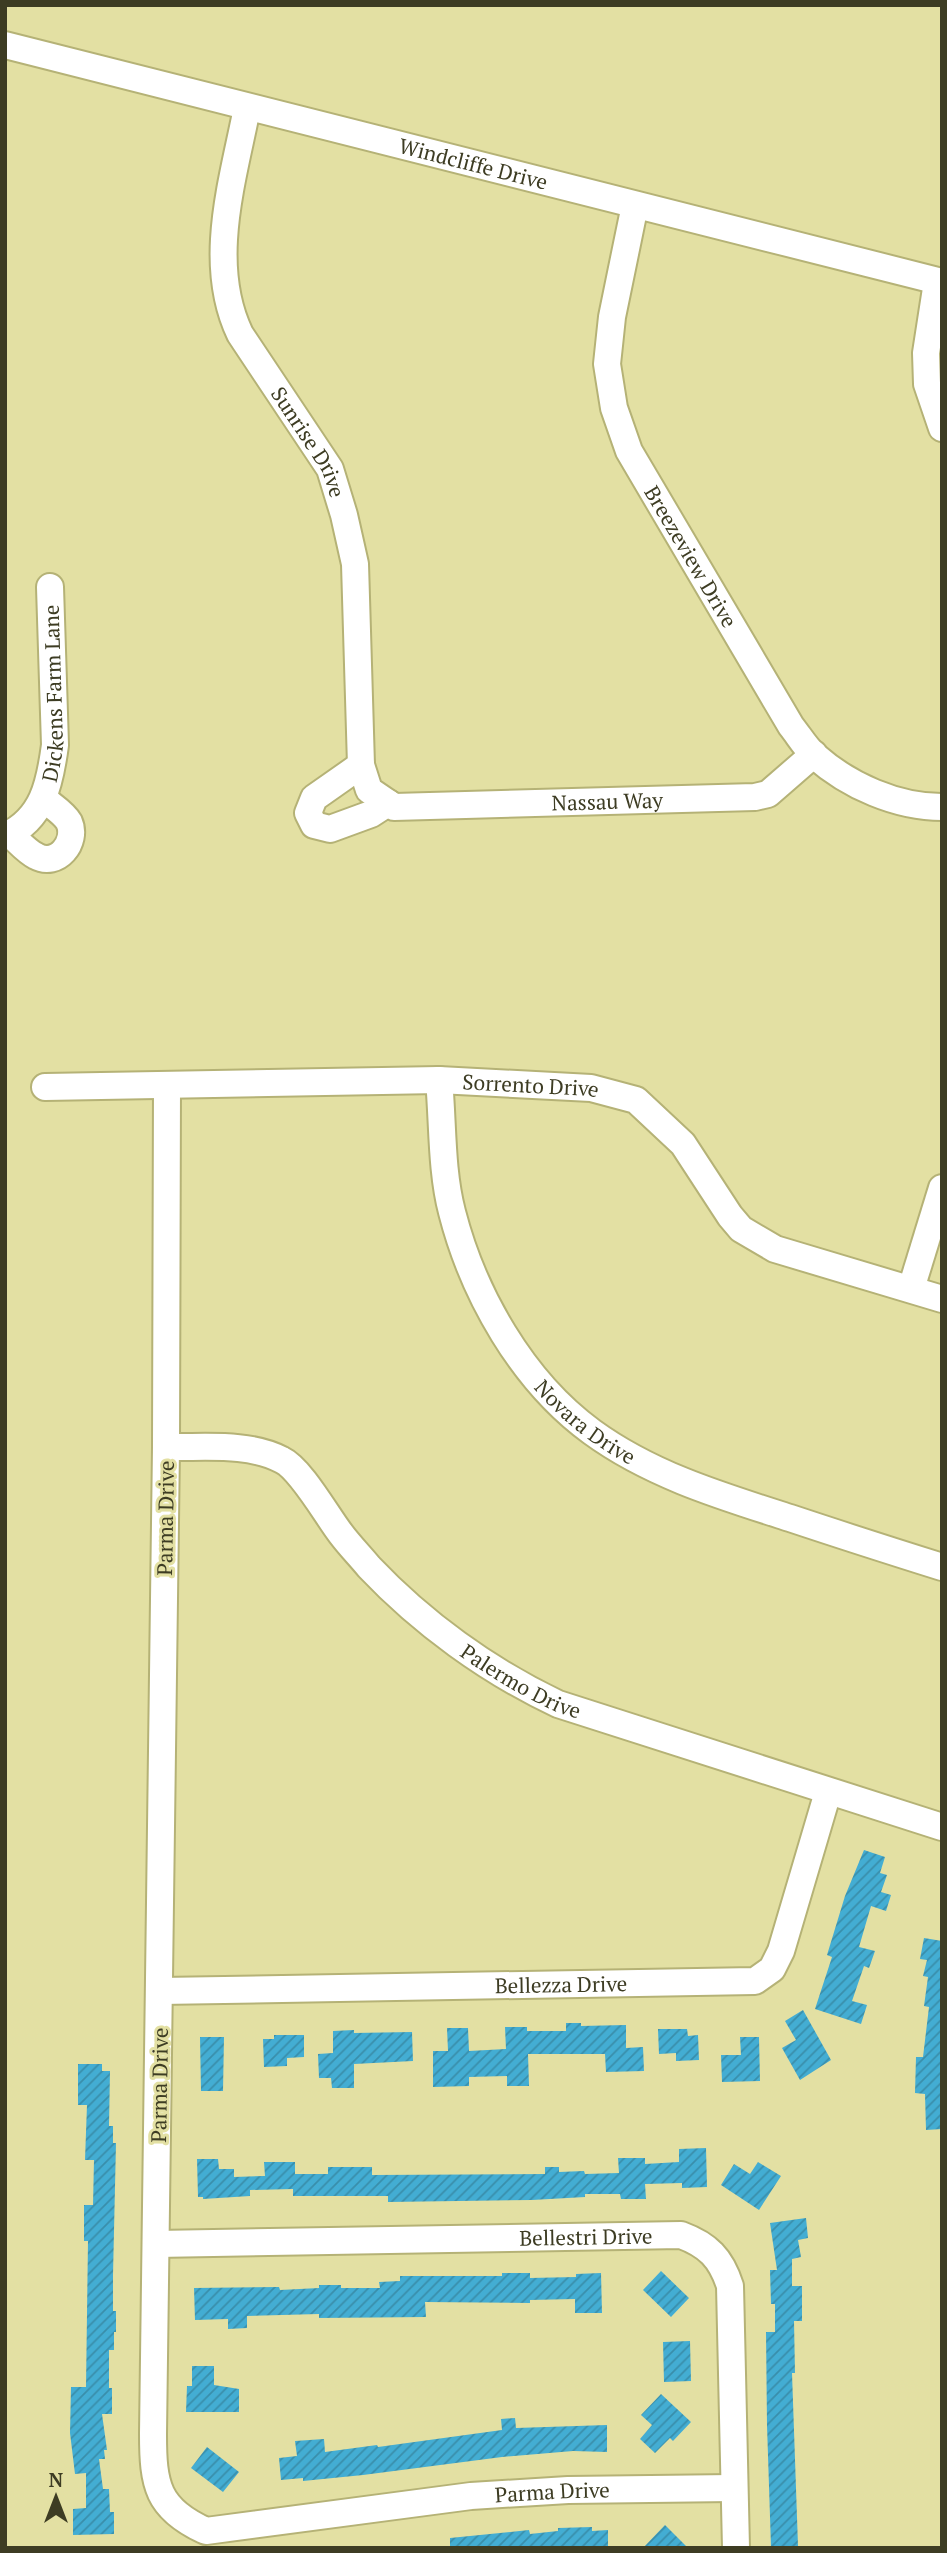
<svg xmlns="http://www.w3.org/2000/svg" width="947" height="2553" viewBox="0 0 947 2553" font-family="'PT Serif',serif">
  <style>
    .building { fill: url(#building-hatch) }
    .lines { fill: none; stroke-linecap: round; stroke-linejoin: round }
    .minor-casing { stroke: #b5b276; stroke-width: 30 }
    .minor { stroke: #fff; stroke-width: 26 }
    .labels { text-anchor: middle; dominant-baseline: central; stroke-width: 6; stroke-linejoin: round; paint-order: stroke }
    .street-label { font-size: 21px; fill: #3d3c23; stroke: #e3e0a3 }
  </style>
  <defs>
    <pattern id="building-hatch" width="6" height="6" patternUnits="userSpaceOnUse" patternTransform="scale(1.75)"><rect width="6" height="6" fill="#43add3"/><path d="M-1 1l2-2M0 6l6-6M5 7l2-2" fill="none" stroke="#398eab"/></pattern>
  </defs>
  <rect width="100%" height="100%" fill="#e3e0a3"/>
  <path class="building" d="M864,1850L885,1857L880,1873L887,1875L881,1892L891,1895L886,1911L871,1906L859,1947L875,1951L869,1968L864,1966L852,2001L867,2005L861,2024L815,2009L832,1957L827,1955L845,1896Z
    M924,1938L942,1941V2129L926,2130L925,2094L915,2093L916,2057H923L929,2007L924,2006L928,1977L923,1976L927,1960L920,1959Z
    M803,2010L831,2060L800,2080L782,2048L796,2040L785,2021Z
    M566,2023H581V2026L626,2025V2048L643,2047L644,2071L606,2072L605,2054H528L529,2086H507V2076L469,2077V2086L433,2087V2051H448L447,2028H468L469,2051L506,2049L505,2027H527V2031H566Z
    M658,2029H687L688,2036L698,2035L699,2060L676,2061V2053L659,2054Z
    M354,2030V2033L412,2032L413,2061L354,2064V2088H332L331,2078H319L318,2054L333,2053V2031Z
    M274,2035H304V2057L287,2058V2066L264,2067L263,2039H274Z
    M200,2037H224L223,2091H201Z
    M740,2037H759L760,2081L722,2082L721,2055H741Z
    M78,2064H102V2071H110L109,2126H113V2143H116L113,2275V2311H116V2332H114V2350H109V2388H112V2414H102L107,2450H104L105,2459H99L103,2489H109L110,2512H114V2534L73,2535V2509L86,2508V2473L75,2474L70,2433L71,2387H86L88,2241H84V2205H93L94,2160H85L87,2105H78Z
    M706,2148L707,2187L682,2188V2183L645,2184L646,2199H621L620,2194H585V2197L532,2200L388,2202V2196H293V2189L250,2190V2196L203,2199V2197H198L197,2159H218L219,2169H234V2177L265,2176L264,2162H295V2174H328V2167H372V2175L545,2174V2167H559V2172L584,2171L585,2174L619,2173L618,2158H645V2164L679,2162V2149Z
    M758,2162L781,2176L759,2210L721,2185L734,2164L750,2174Z
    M806,2218L808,2238L798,2240L801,2257L792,2259V2286H802V2321H794L795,2373H792L798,2546L771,2547L767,2425L766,2332H775V2304H771L770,2270H777L770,2223Z
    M661,2271L689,2298L671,2317L643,2290Z
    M502,2273H530V2278L576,2277V2274L601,2273L602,2313H575V2299L530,2300V2303L425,2302L426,2317L319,2318V2314L247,2316V2328L228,2329V2319L195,2320L194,2288L279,2287L280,2290L319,2288V2285H341V2288H380L379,2282L400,2281V2276H502Z
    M690,2341L691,2381L664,2382L663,2342Z
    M192,2366H214V2385L239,2389V2412H186L187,2386H192Z
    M661,2394L691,2422L673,2441L670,2438L655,2453L640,2439L652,2425L641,2415Z
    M515,2418L516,2428L607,2425V2452L573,2451L502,2457L363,2475L303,2481V2478L281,2480L279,2458L297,2456L295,2441L324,2439L325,2452L377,2445L378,2447L502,2430L501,2419Z
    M207,2447L239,2472L223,2492L191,2468Z
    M665,2525L688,2548H643Z
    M592,2527V2531L608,2530V2548H450V2538L529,2530L530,2534L558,2531V2528Z"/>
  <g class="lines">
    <g class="minor-casing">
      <g id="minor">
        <path id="s1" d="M5,45L942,282"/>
        <path id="s2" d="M247,108C233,180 206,263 240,334L330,469L344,515L355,564L361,765L369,790L394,807L755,797L768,794L814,754"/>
        <path id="s3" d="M635,205L612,317L607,364L614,408L629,451L791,726C799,736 806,748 815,756C849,786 897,807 942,807"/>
        <path d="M937,282L926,353L927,384L942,428"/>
        <path d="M361,765L314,798L308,813L314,825L330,829L371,814L388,803"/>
        <path d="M10,834C18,841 26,851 36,856C57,868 78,842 69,822C64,813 52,806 44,799"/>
        <path id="s4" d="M5,836C43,819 50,783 55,745L50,587"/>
        <path id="s5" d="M439,1080C443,1123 441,1170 452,1212C473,1294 522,1381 592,1432C651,1475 721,1496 790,1518C841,1535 891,1551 942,1567"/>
        <path id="s6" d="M167,1085L166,1447L153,2434C153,2485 157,2509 206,2531L471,2496L568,2490L733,2488"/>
        <path id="s7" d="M45,1087L439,1080L591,1088L636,1100L683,1144L730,1216L741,1229L775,1249L942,1299"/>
        <path d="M911,1289L942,1188"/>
        <path id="s8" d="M166,1447C203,1448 248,1442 282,1460C301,1469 327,1516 341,1534C350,1546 360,1556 369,1567C422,1623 488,1671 558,1704L942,1827"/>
        <path id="s9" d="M160,1991L755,1981L772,1969L781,1951L828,1792"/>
        <path id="s10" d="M156,2244L681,2235C708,2245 721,2258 730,2286L736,2548"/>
      </g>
    </g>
    <use href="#minor" class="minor"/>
  </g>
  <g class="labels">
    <g class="street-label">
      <text stroke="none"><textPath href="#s1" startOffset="483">Windcliffe Drive</textPath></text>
      <text stroke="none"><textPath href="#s2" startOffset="359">Sunrise Drive</textPath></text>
      <text stroke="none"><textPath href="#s3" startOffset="374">Breezeview Drive</textPath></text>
      <text stroke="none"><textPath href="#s4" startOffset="161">Dickens Farm Lane</textPath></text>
      <text stroke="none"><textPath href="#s2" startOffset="962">Nassau Way</textPath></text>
      <text stroke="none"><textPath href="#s7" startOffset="486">Sorrento Drive</textPath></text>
      <text stroke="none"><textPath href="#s5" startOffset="387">Novara Drive</textPath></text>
      <text transform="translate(165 1518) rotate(-89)">Parma Drive</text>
      <text stroke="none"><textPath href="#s8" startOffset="448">Palermo Drive</textPath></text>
      <text stroke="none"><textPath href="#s9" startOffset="401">Bellezza Drive</textPath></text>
      <text transform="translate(159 2085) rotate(-89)">Parma Drive</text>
      <text stroke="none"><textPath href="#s10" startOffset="430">Bellestri Drive</textPath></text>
      <text stroke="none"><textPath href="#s6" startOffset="1818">Parma Drive</textPath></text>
    </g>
  </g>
  <rect width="947" height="2553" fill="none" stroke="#3d3c23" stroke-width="14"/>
  <g transform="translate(56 2497)" stroke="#e3e0a3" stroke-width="5" paint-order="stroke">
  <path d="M0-5L12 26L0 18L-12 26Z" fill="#3d3c23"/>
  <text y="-10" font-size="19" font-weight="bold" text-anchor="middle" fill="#3d3c23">N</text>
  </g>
</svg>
